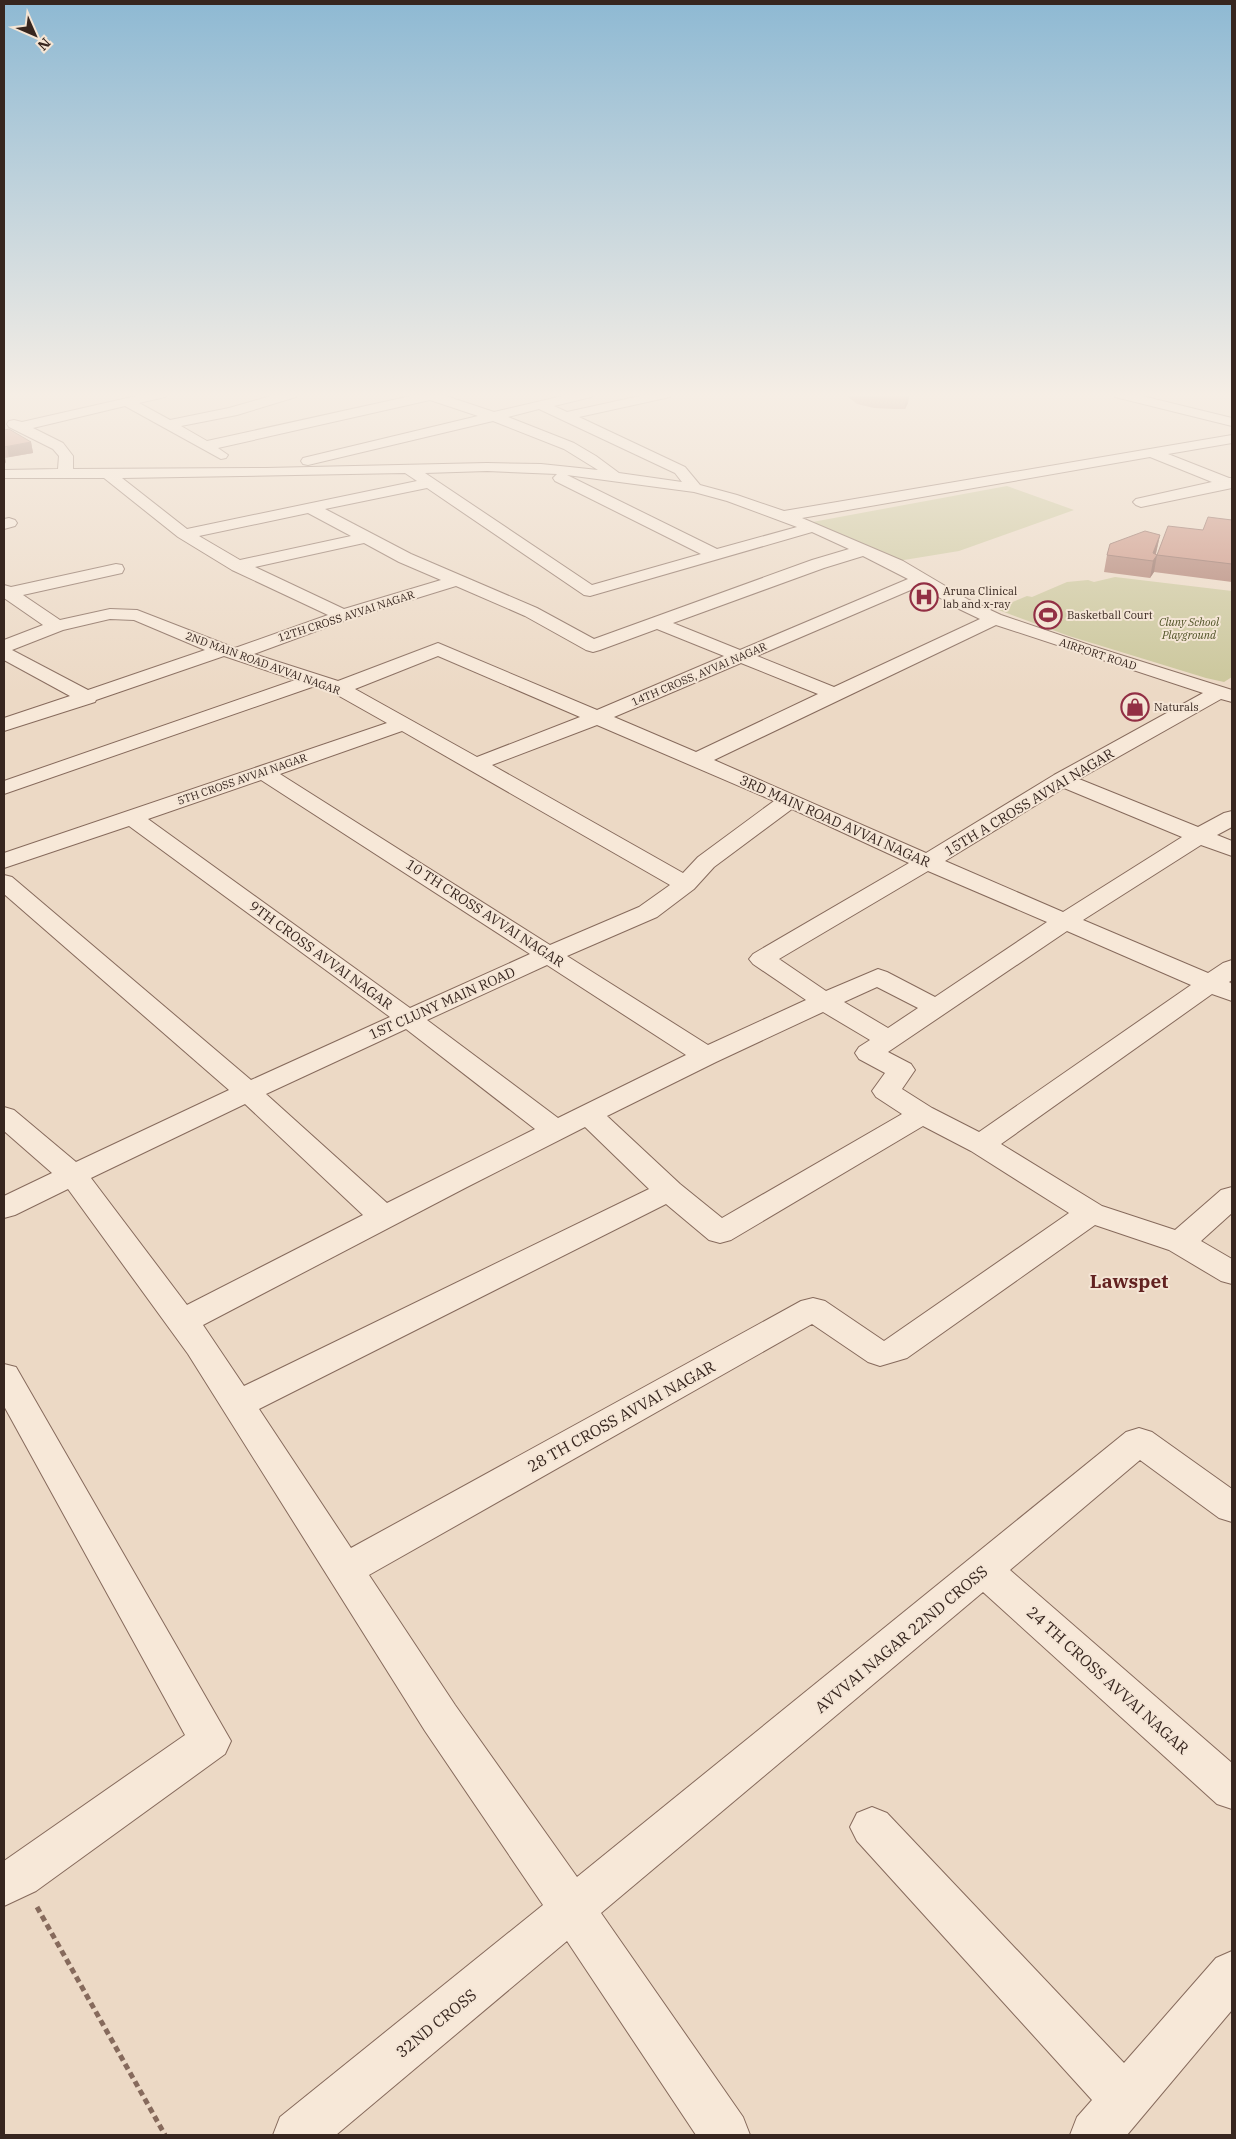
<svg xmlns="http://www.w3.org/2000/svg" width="1236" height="2139" viewBox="0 0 1236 2139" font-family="'IBM Plex Serif',serif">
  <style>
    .green { fill: #cac69a }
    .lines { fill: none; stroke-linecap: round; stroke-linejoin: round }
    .minor-casing { stroke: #866a5c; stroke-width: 2 }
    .path { stroke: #866a5c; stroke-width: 5; stroke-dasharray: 6 4; stroke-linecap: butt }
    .minor { fill: #f7e8d8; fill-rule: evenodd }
    .wall { fill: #ac7a6c }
    .shaded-wall { fill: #8c6358 }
    .building { fill: #c88e7d; stroke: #8c6358 }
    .labels { text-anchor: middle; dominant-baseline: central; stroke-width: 4; stroke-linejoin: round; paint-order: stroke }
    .far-poi-label { font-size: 11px; fill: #37261f; stroke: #f4e5d5; text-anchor: start }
    .far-street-label { font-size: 11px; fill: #37261f; stroke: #f4e5d5 }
    .far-park-label { font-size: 11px; font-style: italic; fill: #505327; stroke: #f4e5d5 }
    .street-label { font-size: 14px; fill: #37261f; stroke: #f4e5d5 }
    .near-street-label { font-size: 16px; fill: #37261f; stroke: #f4e5d5 }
    .district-label { font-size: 19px; font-weight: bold; fill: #622221; stroke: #f4e5d5 }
  </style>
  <rect width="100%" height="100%" fill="#ecd9c5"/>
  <path class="green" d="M1007,486L1074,510L959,551L898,561L807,523Z
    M1115,577L1232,591V677L1224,682L1206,678L1069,636L996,609L1027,596L1032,597L1067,582L1088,580L1094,582Z"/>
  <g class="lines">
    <g class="minor-casing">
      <path id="minor" d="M145,394H166L165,397L139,403L170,420L229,408L278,394H298L296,397L237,415L181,426L207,441L420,394H443V395L494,412L571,394H593L591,397L554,406L567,412L649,394H671L670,397L579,417L685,467L700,485L737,495L784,511L1232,435V443L1168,454L1229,478H1232V488L1141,507L1136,505L1133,502L1136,499L1212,482L1150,457L802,518L903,561L969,600L1001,615L1092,646L1232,690V702L1221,699L1079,779L1198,827L1224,813L1232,811V827L1217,835L1232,841V856L1201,845L1083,920L1208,973L1223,963L1232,960V980L1229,982L1232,984V1001L1212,994L1001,1144L1102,1206L1175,1230L1221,1190L1232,1187V1213L1201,1241L1232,1259V1284L1221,1281L1169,1250L1095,1225L907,1358L880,1366L868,1362L812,1324L369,1575L455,1705L577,1877L1126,1432L1139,1428L1152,1432L1232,1489V1522L1219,1518L1140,1460L1010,1570L1232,1763V1809L1217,1804L983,1592L601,1913L743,2117L750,2135H696L567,1941L336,2135H273L280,2117L543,1905L425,1731L188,1354L68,1189L15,1215L4,1218V1196L52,1173L4,1131V1107L14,1110L76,1162L229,1090L4,894V875L12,877L251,1080L390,1017L129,826L4,868V853L387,723L332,692L315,686L4,794V781L295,680L224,656L96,700L95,702L4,731V718L70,696L4,660V640L43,625L4,598V585L11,587L116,564L122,565L124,569L122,573L23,595L60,620L110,609L137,610L235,648L328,615L232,570L178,537L104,478H4V470L58,469L59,456L53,449L9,427L7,424L9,421L14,420L22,422ZM430,400L478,416L303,458L301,461L303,464L308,465L493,421L564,449L598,470L541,464L487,463L266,468L73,469V456L63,443L33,428L125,406L221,459L226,458L228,455L218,448ZM539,409L675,473L682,482L619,473L596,456L574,443L508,417ZM487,471L557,474L553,478L555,481L701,554L592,585L425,473ZM405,473L417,481L187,529L122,478ZM567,475L694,492L727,501L797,527L717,549ZM427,488L584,595L590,596L812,532L849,549L812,560L594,639L537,608L411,554L325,509ZM308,513L351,536L240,560L199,536ZM364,543L399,562L441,580L344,609L255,567ZM863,556L908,579L740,650L673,623L824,568ZM456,586L525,616L586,650L593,652L600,650L657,629L724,656L597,710L438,643L338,681L254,654L349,619ZM920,586L957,608L980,619L834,687L757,656ZM110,619L134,620L205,650L88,690L12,650L63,630ZM996,625L1203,693L1054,775L926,853L714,760ZM438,656L580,717L477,757L355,689ZM741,663L818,694L696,752L614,717ZM597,725L774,801L698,857L683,873L492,765ZM402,731L670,885L639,907L550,945L280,774ZM261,780L530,954L410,1008L148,819ZM1064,788L1182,837L1063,912L945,861ZM792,809L909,863L753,954L749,959L753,964L806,1000L708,1045L567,956L657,917L694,889L714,867ZM928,871L1047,922L935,997L887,972L878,969L826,991L779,959ZM1067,931L1191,985L979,1132L932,1108L902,1089L915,1070L911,1064L888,1052ZM547,965L686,1055L558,1118L427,1020ZM877,987L918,1008L888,1028L844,1002ZM823,1012L870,1040L859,1047L855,1053L859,1059L885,1073L872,1091L876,1097L902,1114L722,1218L680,1184L607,1116L716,1062ZM406,1029L535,1129L387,1203L266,1094ZM245,1104L363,1215L187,1305L91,1178ZM923,1126L971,1151L1069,1213L884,1341L825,1301L813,1298L801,1301L351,1548L259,1409L666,1204L709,1240L720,1243L731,1240ZM585,1127L649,1189L244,1386L203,1325L467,1187Z
        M1113,394H1134L1232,418V426L1115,397Z
        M9,518L15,520L17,523L15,526L4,529V519Z
        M4,1364L16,1367L231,1741L225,1754L36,1891L4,1906V1861L185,1735L4,1406Z
        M872,1807L887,1813L1124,2063L1216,1958L1232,1951V2010L1127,2135H1070L1077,2117L1092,2100L857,1841L850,1827L857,1813Z"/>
    </g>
    <path class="path" d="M37,1907L165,2135"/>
    <use href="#minor" class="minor"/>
  </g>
  <path class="wall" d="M847,394H909L908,403L905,409H894L874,408L857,404L847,396Z
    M4,430L31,442L33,453L5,458L6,462L4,465Z
    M1232,520V582L1154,572L1150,578L1104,572L1107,555L1160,535L1156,554L1157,555L1203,530Z"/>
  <path class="shaded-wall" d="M909,394L908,403L905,409L906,399Z
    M31,442L33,453L9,457L7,447Z
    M4,453L6,462L4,465Z
    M1160,535L1156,552L1153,561L1157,555L1154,572L1150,578L1153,561V553Z"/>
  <path class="building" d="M858,394H909L906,399H895L875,398Z
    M9,429L31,442L4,447V430Z
    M1208,517L1232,520V564L1157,555L1168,526L1203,530Z
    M1145,531L1160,535L1153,553L1157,555L1153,561L1107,555L1110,544Z"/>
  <linearGradient id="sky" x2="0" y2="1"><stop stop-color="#8eb9d3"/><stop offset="0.57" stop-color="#f6eee5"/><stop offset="1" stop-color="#f6eee5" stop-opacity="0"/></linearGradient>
  <rect width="1236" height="693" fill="url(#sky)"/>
  <defs>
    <g id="hospital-ring" transform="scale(1.4375)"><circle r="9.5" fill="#f4e5d5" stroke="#922f44" stroke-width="1.5"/><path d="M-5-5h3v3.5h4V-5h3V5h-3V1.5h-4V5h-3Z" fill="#922f44"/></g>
    <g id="stadium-ring" transform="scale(1.4375)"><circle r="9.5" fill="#f4e5d5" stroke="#922f44" stroke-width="1.5"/><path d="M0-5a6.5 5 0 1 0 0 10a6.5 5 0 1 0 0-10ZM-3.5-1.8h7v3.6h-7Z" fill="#922f44"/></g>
    <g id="shop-ring" transform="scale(1.4375)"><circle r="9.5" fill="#f4e5d5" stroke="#922f44" stroke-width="1.5"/><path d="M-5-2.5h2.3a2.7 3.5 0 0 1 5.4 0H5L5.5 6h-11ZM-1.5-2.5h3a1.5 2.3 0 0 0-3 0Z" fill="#922f44"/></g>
  </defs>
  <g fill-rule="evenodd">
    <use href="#hospital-ring" x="924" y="597"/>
    <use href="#stadium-ring" x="1048" y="615"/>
    <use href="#shop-ring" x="1135" y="707"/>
  </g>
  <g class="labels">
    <g class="far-poi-label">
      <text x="943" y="591">Aruna Clinical<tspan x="943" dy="13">lab and x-ray</tspan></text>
      <text x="1067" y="615">Basketball Court</text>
      <text x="1154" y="707">Naturals</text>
    </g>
    <g class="far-street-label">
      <text transform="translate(346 616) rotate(-18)">12TH CROSS AVVAI NAGAR</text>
      <text transform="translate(1098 654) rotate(18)">AIRPORT ROAD</text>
      <text transform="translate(263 663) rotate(20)">2ND MAIN ROAD AVVAI NAGAR</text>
      <text transform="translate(699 674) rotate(-23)">14TH CROSS, AVVAI NAGAR</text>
      <text transform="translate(242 779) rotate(-19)">5TH CROSS AVVAI NAGAR</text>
    </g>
    <g class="far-park-label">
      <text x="1189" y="622">Cluny School<tspan x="1189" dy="13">Playground</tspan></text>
    </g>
    <g class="street-label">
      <text transform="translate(1029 802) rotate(-31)">15TH A CROSS AVVAI NAGAR</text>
      <text transform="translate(835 821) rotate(24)">3RD MAIN ROAD AVVAI NAGAR</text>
      <text transform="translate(485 913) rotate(33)">10 TH CROSS AVVAI NAGAR</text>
      <text transform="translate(321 955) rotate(36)">9TH CROSS AVVAI NAGAR</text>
      <text transform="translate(442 1003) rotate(-24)">1ST CLUNY MAIN ROAD</text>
    </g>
    <g class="near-street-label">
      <text transform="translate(621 1416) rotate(-29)">28 TH CROSS AVVAI NAGAR</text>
      <text transform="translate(901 1639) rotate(-40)">AVVVAI NAGAR 22ND CROSS</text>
      <text transform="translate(1108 1680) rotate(42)">24 TH CROSS AVVAI NAGAR</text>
      <text transform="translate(436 2023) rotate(-39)">32ND CROSS</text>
    </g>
    <g class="district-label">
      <text x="1129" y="1281">Lawspet</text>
    </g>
  </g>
  <rect width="1236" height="2139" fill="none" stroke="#37261f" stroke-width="10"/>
  <g transform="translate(35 35) rotate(135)" stroke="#f4e5d5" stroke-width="4" paint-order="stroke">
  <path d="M0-4L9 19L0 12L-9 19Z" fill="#37261f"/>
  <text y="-8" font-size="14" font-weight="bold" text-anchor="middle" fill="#37261f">N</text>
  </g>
</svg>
